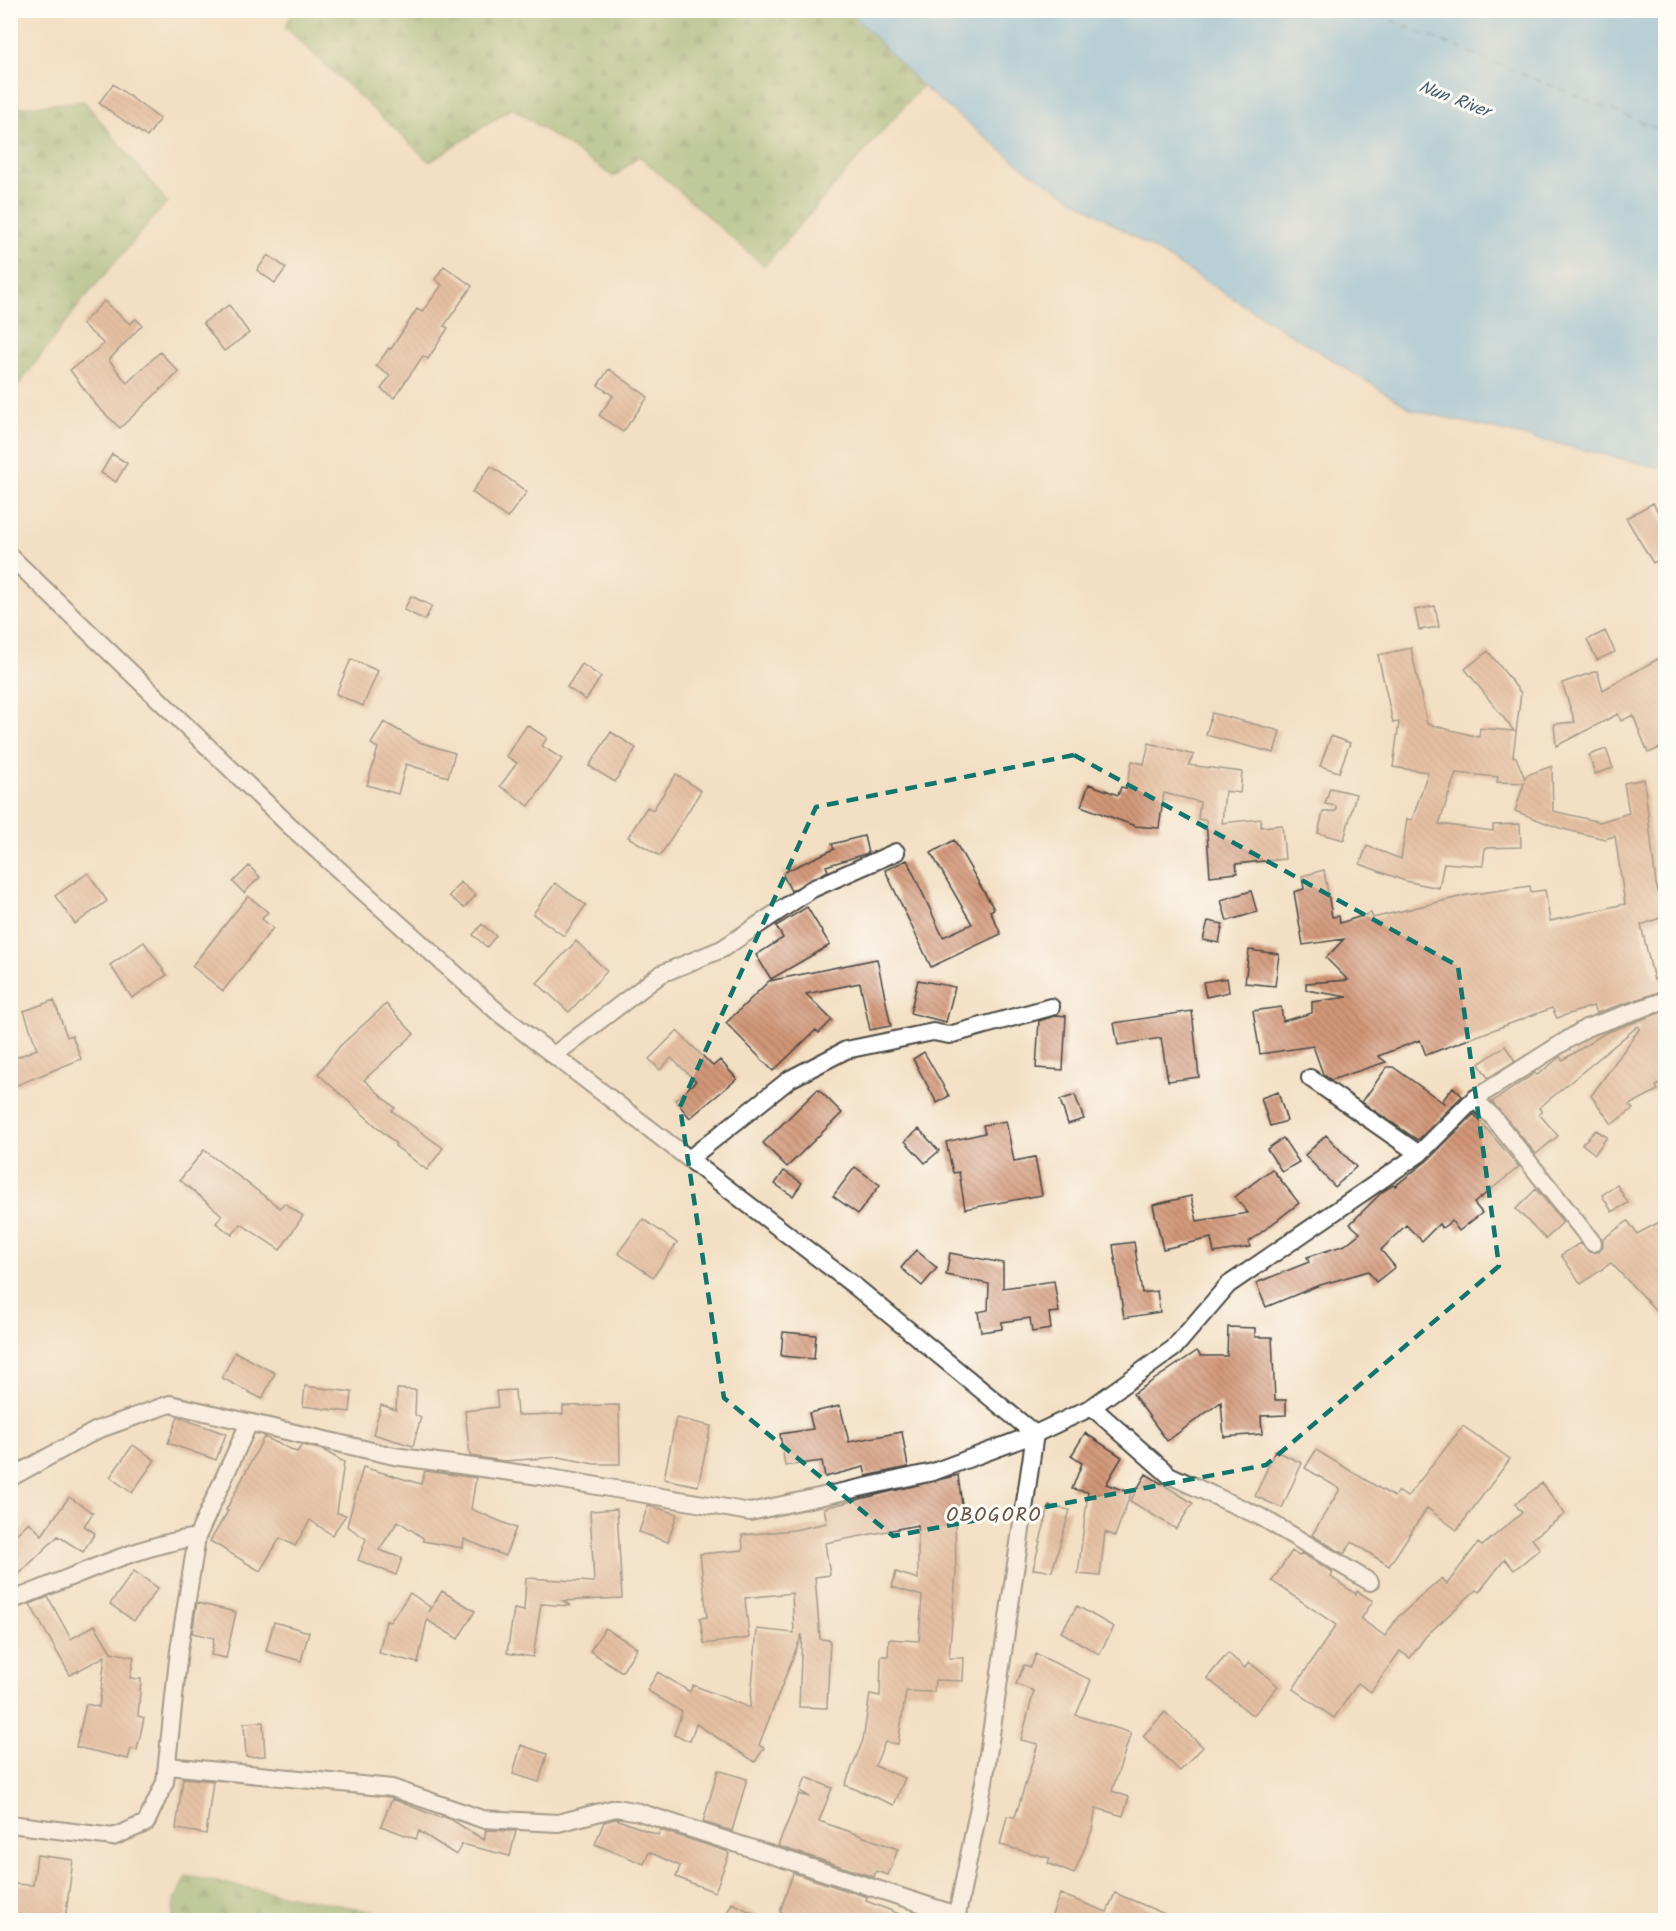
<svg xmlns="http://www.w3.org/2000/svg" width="1676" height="1931" viewBox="0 0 1676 1931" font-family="Kalam,sans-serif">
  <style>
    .forest { fill: url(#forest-firs); stroke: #576e4a; stroke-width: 1.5 }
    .water { fill: #72bdeb; stroke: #4e748b; stroke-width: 1.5 }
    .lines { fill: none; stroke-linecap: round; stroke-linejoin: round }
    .ferry { stroke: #445e6e; stroke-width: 1.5; stroke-dasharray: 8 6; stroke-linecap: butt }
    .building { fill: url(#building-back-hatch) }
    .street-casing { stroke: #494642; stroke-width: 20 }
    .street { stroke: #fff; stroke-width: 16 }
    .marked { fill: none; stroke: #0f766e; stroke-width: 4.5; stroke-dasharray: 12 8; stroke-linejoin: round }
    .labels { text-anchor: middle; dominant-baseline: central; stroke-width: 6; stroke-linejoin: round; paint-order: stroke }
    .water-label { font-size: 18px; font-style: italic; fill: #445e6e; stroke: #fdfcf7 }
    .quarter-label { font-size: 20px; letter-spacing: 1.5px; fill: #665146; stroke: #fdfcf7 }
  </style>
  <defs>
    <pattern id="forest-firs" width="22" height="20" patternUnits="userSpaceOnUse" patternTransform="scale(1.5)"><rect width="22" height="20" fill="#83b068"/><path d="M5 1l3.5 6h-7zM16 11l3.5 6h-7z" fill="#6b8f56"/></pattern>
    <pattern id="building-back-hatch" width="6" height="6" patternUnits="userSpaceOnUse" patternTransform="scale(1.5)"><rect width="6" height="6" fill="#d39778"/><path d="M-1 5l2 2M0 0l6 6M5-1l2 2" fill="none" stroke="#ab7b63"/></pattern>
  </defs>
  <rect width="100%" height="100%" fill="#fdfcf7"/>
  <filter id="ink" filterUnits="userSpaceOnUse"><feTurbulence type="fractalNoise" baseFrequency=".0167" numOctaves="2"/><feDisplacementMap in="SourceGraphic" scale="12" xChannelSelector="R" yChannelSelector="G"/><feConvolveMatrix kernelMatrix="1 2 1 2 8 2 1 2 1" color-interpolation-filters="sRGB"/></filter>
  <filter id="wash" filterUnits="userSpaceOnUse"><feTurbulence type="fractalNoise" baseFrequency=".008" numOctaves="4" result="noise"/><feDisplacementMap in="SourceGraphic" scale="24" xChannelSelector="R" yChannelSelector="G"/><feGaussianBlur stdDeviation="1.35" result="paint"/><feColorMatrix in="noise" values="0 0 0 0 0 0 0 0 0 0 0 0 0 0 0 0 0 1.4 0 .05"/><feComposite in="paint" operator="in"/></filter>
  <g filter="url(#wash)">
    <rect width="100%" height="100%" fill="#f3dfc3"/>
    <path class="forest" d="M294,10L849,11L922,86L764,266L639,156L614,177L512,108L430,162L285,27Z
      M84,101L167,202L82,301L11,395V108Z
      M186,1876L418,1920H172L174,1902Z"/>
    <path class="water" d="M849,11H1665V469L1413,410L1025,169L922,86Z"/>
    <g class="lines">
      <path class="ferry" d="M1365,10L1666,132"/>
    </g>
    <g id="blocks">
      <path class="building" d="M113,84L160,119L147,137L99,103Z
        M268,255L286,268L275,283L257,270Z
        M444,266L472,286L444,326L448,328L428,359L423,356L394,398L381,389L390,376L376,366L389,348L391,349L417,309L422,312L442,285L435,279Z
        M104,301L130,324L136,319L142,325L109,360L127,383L160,352L179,372L120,428L96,405L70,370L104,344L82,324Z
        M229,305L249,333L224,351L203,323Z
        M609,369L648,397L623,432L599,415L613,396L598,385Z
        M112,454L127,463L116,482L101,473Z
        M491,466L527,492L507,518L472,492Z
        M1653,503L1665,525V556L1653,563L1626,518Z
        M411,596L432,606L425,620L404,610Z
        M1435,606L1439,627L1419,630L1415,610Z
        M1605,631L1615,652L1597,660L1587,640Z
        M1411,648L1427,724L1479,737L1480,728L1514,731L1465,669L1488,651L1521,693L1513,756L1516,757L1525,779L1527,775L1552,766L1553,811L1600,822L1629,813L1624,783L1644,779L1656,884L1665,916L1641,925L1654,980L1665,974V990L1596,1013L1593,1006L1557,1018L1552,1008L1426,1055L1420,1040L1378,1056L1386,1062L1331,1080L1323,1074L1313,1046L1260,1054L1253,1011L1281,1007L1283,1021L1312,1013V1002L1348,997L1306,990V983L1348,980L1326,958L1344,939L1303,945L1294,892L1304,889L1302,876L1324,870L1332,917L1339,916L1340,923L1371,913L1373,918L1467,895L1530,886L1531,892L1545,890L1550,921L1625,904L1615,836L1605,839L1559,828L1515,811L1524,783L1497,782L1498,777L1456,773L1439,824L1493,831V825L1520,824L1521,847L1485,848L1483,866L1444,863L1439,888L1405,881L1360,864L1367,846L1401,859L1407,819L1412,820L1428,772L1393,767L1399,722L1393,723L1378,655Z
        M1665,655V746L1648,753L1633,715L1621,721L1618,714L1556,746L1554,724L1575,722L1562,683L1597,671L1603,690Z
        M351,659L378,671L363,706L336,694Z
        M582,664L601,677L586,700L567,687Z
        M1212,713L1280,731L1274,753L1206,735Z
        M384,722L419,742L455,753L448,777L406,764L398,794L367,785L378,748L371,744Z
        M527,725L547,738L542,746L562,759L529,806L500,786L517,763L506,756Z
        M611,732L636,748L615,782L589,766Z
        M1331,736L1350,743L1339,772L1320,766Z
        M1149,743L1194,755L1188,765L1242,772L1240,793L1225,791L1222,823L1261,819V827L1282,825L1285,859L1236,864L1237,873L1210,876L1206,820L1198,819L1200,802L1164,793L1159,828L1135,826L1081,806L1089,784L1118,795L1121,787L1126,788L1132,761L1144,764Z
        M1606,749L1613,768L1595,774L1589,755Z
        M676,774L701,791L660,856L628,837L647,807L653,810Z
        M1330,788L1356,794L1344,840L1318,833L1323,812L1336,811V806L1325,804Z
        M864,836L868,853L826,866L828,871L791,891L782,873L834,849L832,844Z
        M954,840L994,909L990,911L1001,934L931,967L885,870L907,860L943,937L972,924L931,853Z
        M249,866L260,877L244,893L233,882Z
        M88,873L107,901L75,924L55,896Z
        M460,882L476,895L464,908L449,896Z
        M555,883L586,905L564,936L533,914Z
        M1251,891L1257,912L1227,921L1221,900Z
        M248,896L268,912L262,919L273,928L223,991L192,966Z
        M807,907L830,945L771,979L756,955L783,938L776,926Z
        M1208,921L1223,924L1219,943L1203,940Z
        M482,924L496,936L487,947L473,935Z
        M576,941L607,971L569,1012L537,983Z
        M144,942L167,975L132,998L110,965Z
        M1249,950L1279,954L1275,986L1245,983Z
        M877,959L891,1026L870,1030L860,983L806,994L832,1020L819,1033L816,1030L773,1071L726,1023L769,981Z
        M1227,978L1229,992L1206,997L1203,982Z
        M918,980L955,987L946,1022L910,1013Z
        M54,1000L67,1037L72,1035L81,1059L10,1088V1060L37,1049L24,1011Z
        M386,1004L414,1034L364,1080L395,1108L392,1111L443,1148L427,1170L395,1146L396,1144L318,1074L340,1046Z
        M1192,1011L1199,1077L1168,1081L1161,1038L1118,1045L1114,1023Z
        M1665,1011V1082L1656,1086L1658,1090L1629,1105L1633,1109L1612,1124L1591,1096L1640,1028L1638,1026L1539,1108L1542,1112L1539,1114L1558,1136L1536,1154L1492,1102L1535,1073L1537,1075L1560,1057L1563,1060L1605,1033Z
        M1057,1015L1066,1016L1063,1070L1036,1068L1039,1021Z
        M677,1031L713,1066L720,1060L737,1079L690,1118L675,1100L696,1081L671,1058L660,1070L649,1059Z
        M1505,1046L1515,1061L1488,1078L1479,1064Z
        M924,1052L949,1096L937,1103L913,1059Z
        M1387,1067H1393L1445,1104L1443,1100L1453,1087L1462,1096L1418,1140L1362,1102Z
        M818,1089L842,1113L787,1167L763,1143Z
        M1278,1092L1287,1121L1270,1126L1261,1098Z
        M1075,1095L1084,1119L1068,1124L1060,1100Z
        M1474,1114L1519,1167L1474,1203L1482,1213L1459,1231L1452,1221L1442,1228L1439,1224L1422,1241L1406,1225L1381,1250L1395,1267L1376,1282L1368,1271L1317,1286L1266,1307L1256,1283L1309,1262L1307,1257L1345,1245L1360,1233L1350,1224L1382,1192L1393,1185L1395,1186L1428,1160Z
        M1006,1121L1014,1161L1035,1157L1042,1195L965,1209L959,1172L953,1173L946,1142L985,1133L983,1125Z
        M919,1129L939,1151L925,1163L905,1141Z
        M1596,1130L1607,1137L1595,1154L1582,1144Z
        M1326,1135L1356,1167L1335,1187L1305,1155Z
        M1283,1138L1299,1162L1282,1172L1267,1149Z
        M204,1150L280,1208L284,1203L303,1216L280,1250L241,1224L232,1235L216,1223L222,1215L180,1180Z
        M855,1167L880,1185L858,1214L833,1196Z
        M1272,1169L1299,1203L1249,1242L1250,1247L1214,1253L1211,1238L1163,1249L1153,1205L1191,1196L1197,1221L1248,1213L1235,1197Z
        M784,1171L802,1183L793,1196L775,1184Z
        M1617,1185L1628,1203L1612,1212L1602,1195Z
        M1536,1189L1563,1222L1546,1239L1516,1209Z
        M643,1219L677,1243L653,1277L618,1253Z
        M1665,1219V1320L1611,1263L1581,1284L1561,1255L1580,1243L1589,1252H1599L1603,1246V1239L1628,1221L1637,1234Z
        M1134,1242L1142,1293L1157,1291L1160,1312L1124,1318L1113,1245Z
        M916,1250L937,1268L922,1286L901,1268Z
        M950,1253L1003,1263V1288L1054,1281L1059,1312L1049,1313L1051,1329L1032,1332L1030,1318L1002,1322V1329L981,1332L978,1312L988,1310L989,1284L946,1275Z
        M1228,1327L1255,1328V1337H1272L1275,1400H1286V1415L1261,1416L1262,1434L1224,1437L1221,1402L1167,1441L1133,1394L1197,1351L1201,1356H1227Z
        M783,1332L816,1335L814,1359L781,1356Z
        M235,1352L275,1373L262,1399L222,1378Z
        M305,1386L352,1392L350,1412L303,1406Z
        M397,1389L416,1390L415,1415L421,1417L413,1446L373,1434L381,1405L396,1410Z
        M515,1390L517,1415L563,1414V1406L619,1405L620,1464H594L559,1457L504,1461L470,1456L465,1411L498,1407L496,1391Z
        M840,1406L849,1442L902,1432L908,1467L866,1476L864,1467L825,1477L822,1461L785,1466L780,1434L813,1429L809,1413Z
        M178,1417L226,1434L216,1460L168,1443Z
        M676,1418L711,1426L698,1486L664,1479Z
        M1463,1426L1510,1459L1457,1530L1427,1508L1389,1566L1352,1542L1344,1554L1312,1535L1340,1489L1305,1468L1316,1450L1394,1497L1398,1491L1407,1497Z
        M1085,1433L1122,1457L1106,1484L1131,1493L1115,1536L1105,1532L1100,1576L1078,1574L1088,1492L1072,1489L1082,1463L1071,1456Z
        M264,1437L297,1452L302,1445L323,1450L344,1462L337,1513L346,1515L332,1535L310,1520L295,1546L280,1538L260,1571L210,1541L228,1511L226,1510Z
        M133,1445L155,1460L132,1493L110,1477Z
        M1275,1451L1302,1463L1282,1508L1255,1496Z
        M363,1467L421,1484L425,1471L476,1478L471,1509L516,1528L505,1556L464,1539L463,1548L423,1541V1538L398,1521L379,1550L402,1558L396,1575L358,1560L366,1539L347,1526Z
        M1146,1474L1193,1503L1176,1529L1130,1501Z
        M958,1475L963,1513L955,1514L956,1574L949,1658H964L963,1681L935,1680L934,1692L906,1691L898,1744L885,1742L875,1766L905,1778L894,1805L845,1785L863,1740L870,1694L880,1696L881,1656H888L889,1639L919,1641L922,1596L892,1587L896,1572L918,1579V1525L825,1543L830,1575L815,1577L820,1639L830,1640L827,1708L799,1707L802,1634L759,1745L764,1748L755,1762L696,1724L690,1741L674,1735L682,1712L647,1690L658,1672L690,1692L693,1685L750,1708L757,1629L794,1633L792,1593L745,1598L749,1638L704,1644L700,1618L707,1617L700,1554L743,1550L742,1535L794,1530L827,1523L824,1508Z
        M1542,1483L1565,1514L1532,1539L1540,1549L1514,1570L1505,1559L1479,1592L1476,1590L1426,1636L1410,1658L1400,1651L1371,1692L1358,1683L1334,1718L1293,1689L1336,1625L1272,1581L1292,1551L1299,1556L1301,1553L1333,1572L1331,1577L1356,1594L1357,1591L1373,1601L1361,1619L1385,1636L1398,1617L1442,1578L1447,1584L1478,1543L1482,1546L1522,1513L1515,1504Z
        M69,1497L93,1513L84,1526L95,1533L83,1552L58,1536L10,1583V1540L29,1522L42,1535Z
        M648,1505L677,1514L668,1542L639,1532Z
        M1049,1506L1070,1510L1052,1571L1033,1569Z
        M617,1509L622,1598L563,1601L571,1606L541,1604L533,1657L507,1653L514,1609L524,1611L526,1578L594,1582L590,1511Z
        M134,1571L158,1588L134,1621L110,1604Z
        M442,1591L475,1611L458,1639L427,1620L418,1663L379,1653L386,1621L390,1622L410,1593L430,1607L429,1612Z
        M48,1597L71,1639L95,1625L111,1652L134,1657L130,1678L141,1679L138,1716L144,1718L137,1750L131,1749L128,1759L76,1747L86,1704L99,1707L105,1656L70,1675L30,1604Z
        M197,1603L236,1612L226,1658L211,1655L214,1638L192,1633Z
        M1077,1606L1114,1627L1099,1654L1061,1632Z
        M274,1622L309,1632L301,1661L266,1651Z
        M605,1628L637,1648L622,1672L590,1651Z
        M1228,1653L1245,1668L1249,1662L1278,1686L1253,1716L1207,1678Z
        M1036,1654L1091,1680L1076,1715L1131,1733L1112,1791L1129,1797L1123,1816L1096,1808L1092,1830L1074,1874L1048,1863L1050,1858L1000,1845L1007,1816L1015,1817L1038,1744L1021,1740L1034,1691L1016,1684L1024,1665L1031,1667Z
        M1165,1712L1203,1747L1180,1771L1143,1736Z
        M263,1722L265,1756L246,1757L244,1723Z
        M521,1745L547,1754L539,1782L513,1774Z
        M718,1770L747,1779L732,1831L703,1822Z
        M806,1777L832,1788L819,1821L898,1849L888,1875L876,1871L874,1877L778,1846L799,1794L810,1797L800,1791Z
        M183,1778L213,1781L206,1834L176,1829Z
        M392,1799L441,1818L442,1816L452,1820L484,1840L486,1830L516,1831L510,1856L462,1844L456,1855L419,1831L416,1839L381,1826Z
        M616,1819L658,1835L660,1830L726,1851L729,1854L715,1892L676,1877L680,1866L649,1852L644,1864L595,1844L604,1822Z
        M37,1855L73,1860L65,1920L10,1914V1884L33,1885Z
        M793,1873L867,1897L866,1901L915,1920H804L780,1912Z
        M1115,1893L1179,1920H1050L1060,1894L1107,1912Z
        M732,1903L767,1920H723Z"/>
    </g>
  </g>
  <g filter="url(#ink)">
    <use href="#blocks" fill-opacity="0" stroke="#494642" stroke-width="1.5"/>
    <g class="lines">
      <g class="street-casing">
        <path id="street" d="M10,556L289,825L500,1014L856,1287L1035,1434L984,1782L956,1920
          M554,1055L661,974L722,949L812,889L896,852
          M1310,1078L1419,1154
          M1474,1099L1492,1116L1593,1243
          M689,1159L790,1079L846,1050L933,1032L949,1035L1051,1007
          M1092,1407L1169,1475L1263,1518L1370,1582
          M10,1478L97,1430L170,1404L394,1456L539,1476L750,1512L933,1472L1035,1434L1092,1407L1174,1348L1228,1285L1419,1154L1474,1099L1586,1028L1666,1000
          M10,1601C72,1578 132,1547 197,1537
          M168,1766L392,1788L482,1819L558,1823L616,1808L639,1812L957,1915
          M10,1824L113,1837L146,1823L165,1782L179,1650L197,1537L249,1423"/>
      </g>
      <use href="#street" class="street"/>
    </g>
  </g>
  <path d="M0 0H1676V1931H0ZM1074,755L1458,966L1499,1266L1266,1465L893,1536L724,1398L680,1107L816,807Z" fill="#f3dfc3" fill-opacity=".55" fill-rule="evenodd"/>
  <path class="marked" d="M1074,755L1458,966L1499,1266L1266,1465L893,1536L724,1398L680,1107L816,807Z"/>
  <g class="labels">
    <g class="water-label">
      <text transform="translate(1454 100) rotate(21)">Nun River</text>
    </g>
    <g class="quarter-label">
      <text x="994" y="1516">OBOGORO</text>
    </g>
  </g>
  <rect width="1676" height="1931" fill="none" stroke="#fdfcf7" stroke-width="36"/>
</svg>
